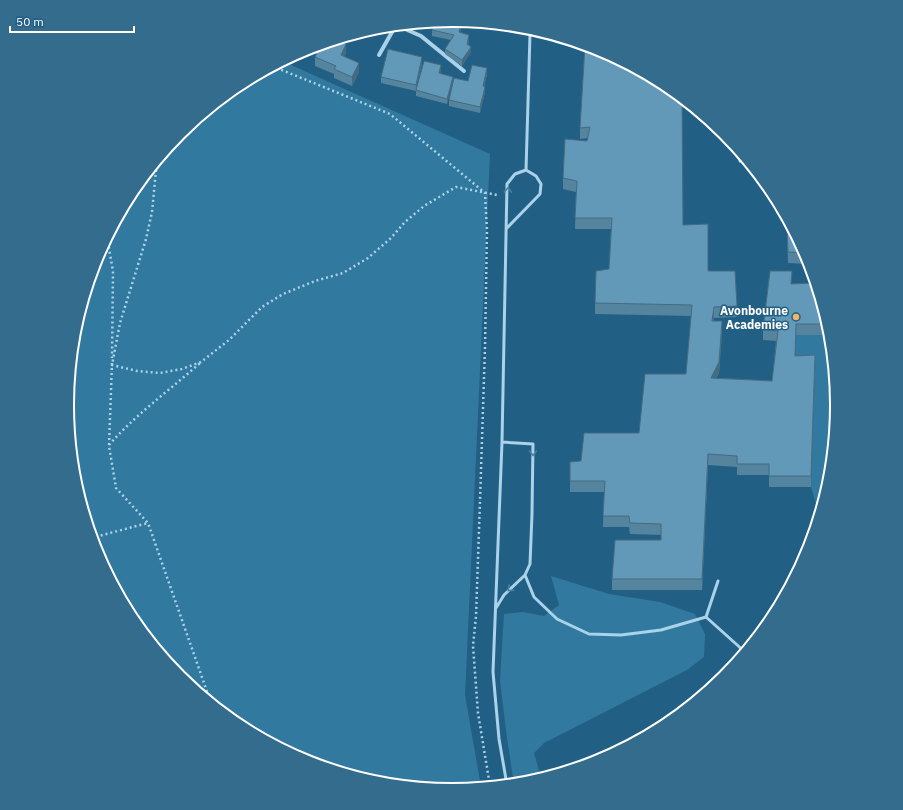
<svg xmlns="http://www.w3.org/2000/svg" width="903" height="810" viewBox="0 0 903 810" font-family="'IBM Plex Sans',sans-serif">
  <style>
    .green { fill: #3279a0 }
    .lines { fill: none; stroke-linecap: round; stroke-linejoin: round }
    .path { stroke: #aad2e8; stroke-width: 2.5; stroke-dasharray: 2 3; stroke-linecap: butt }
    .service { stroke: #aad2e8; stroke-width: 3 }
    .minor { stroke: #aad2e8; stroke-width: 4 }
    .wall { fill: #54849e }
    .shaded-wall { fill: #456b81 }
    .building { fill: #6299b8; stroke: #456b81 }
    .oneway { stroke: #4b82a2 }
    .poi-dot { fill: #f5b26c; stroke: #225f84; stroke-width: 1.5 }
    .labels { text-anchor: middle; dominant-baseline: central; stroke-width: 3; stroke-linejoin: round; paint-order: stroke }
    .poi-label { font-size: 12px; font-weight: bold; fill: #fff; stroke: #225f84; text-anchor: end }
    .rim { fill: none; stroke: #fff; stroke-width: 2 }
  </style>
  <rect width="100%" height="100%" fill="#225f84"/>
  <path class="green" d="M282,61L490,154L465,695L481,787L451,790L376,783L304,761L237,725L179,677L131,619L96,552L74,480L67,405L73,336L74,330L96,257L132,191L179,133L238,85Z
    M796,335H830L836,405L829,480L819,514L811,487L815,366L795,367Z
    M551,576L609,594L660,602L695,614L705,634L704,657L687,670L544,743L534,753L541,778L526,783L514,784L506,731L500,680L504,614L523,612L544,616L559,605Z"/>
  <g class="lines">
    <path class="path" d="M272,66L390,114L485,193L487,230L485,347L480,501L476,616L473,646L478,713L490,786
      M157,160L152,212L146,239L120,323L112,365L137,371L160,373L182,369L201,362L229,340L262,307L283,294L315,281L343,273L368,258L391,238L405,222L424,206L456,187L497,195
      M107,237L113,271L112,358
      M112,363L109,446L116,488L148,523L211,703
      M109,445C136,414 170,390 200,363
      M91,538L148,523"/>
    <path class="service" d="M740,161V153
      M526,170L530,34L534,30
      M507,228L540,194L541,184L536,176L526,170L515,174L507,184L502,442L493,672L499,739L507,785
      M525,575L534,597L557,619L589,634L621,635L661,630L706,617L718,581
      M496,608L504,595L525,575L530,564L532,514L533,444L502,442
      M706,617L745,652"/>
    <path class="minor" d="M396,25L421,36L464,71
      M379,55L396,25"/>
  </g>
  <path class="wall" d="M452,20L463,21L460,33L469,41L468,45L471,52L462,66L445,54V49L451,40L432,36V30Z
    M348,36L345,43L336,40Z
    M585,45L683,225L708,271L737,306V317L714,318V321L722,332L719,373L716,378L772,381L776,341L763,340V329L792,284L815,283L829,330L830,335H796L795,356L815,366L811,487H769V475H737V467L708,465L702,590H612V579L661,540V535L630,534L629,527H603L604,492H570V481L581,461L639,433L686,374L691,316L595,314V303L609,269L611,229H575L576,192L563,189V178L587,141L588,138L580,139V128Z
    M346,53L344,57L359,72L352,86L334,78V74L315,66V57Z
    M422,63L416,91L381,83V77Z
    M441,71L440,74L453,77L447,104L416,96V90Z
    M487,74L484,87L485,92L480,113L449,106V100L468,81Z
    M787,229H792L807,258L813,278H808V264L788,263Z"/>
  <path class="shaded-wall" d="M462,21H463L459,38V32Z
    M469,35V41L467,50V44Z
    M348,36L345,43V37Z
    M346,44V53L341,64V55Z
    M471,47V52L462,66V60Z
    M422,57V63L416,91V85Z
    M359,63V72L352,86V77Z
    M441,65V71L439,79V73Z
    M487,68V74L483,92V86Z
    M453,77V83L447,104V99Z
    M485,87V92L480,113V107Z
    M714,307V318L712,332V321Z
    M722,321V332L719,373L711,389V378Z
    M815,355V366L811,487V476Z
    M708,454V465L702,590V579Z"/>
  <path class="building" d="M452,20L462,21L459,32L469,35L467,44L471,47L462,60L445,49L454,35L432,30L434,22Z
    M335,40L346,44L341,55L359,63L352,77L334,69L336,66L315,57L321,44Z
    M585,45L599,49L666,85L682,98L683,225L708,224V271H735L737,306L714,307L712,321H722L719,362L711,378L772,381L778,331L763,329L770,271H792L791,284L815,283L827,324H796L795,356L815,355L811,476H769V464H737V456L708,454L702,579H612L615,540H661V524L630,523L629,516H603L605,481H570V462L581,461L584,433H639L645,374H686L692,305L595,303L596,271L609,269L612,218H575L577,181L563,178L565,139L587,141L590,127L580,128Z
    M388,49L422,57L416,85L381,77Z
    M424,61L441,65L439,73L453,77L447,99L416,90Z
    M472,65L487,68L483,86L485,87L480,107L449,100L454,78L468,81Z
    M787,229H792L805,253L788,252Z
    M809,262L810,267H808Z"/>
  <defs><path id="oneway-chevron" d="M-2-3.5L2.5 0L-2 3.5" fill="none" stroke-width="1.6" stroke-linecap="round" stroke-linejoin="round"/></defs>
  <g class="oneway">
    <use href="#oneway-chevron" transform="translate(508 190) rotate(-88)"/>
    <use href="#oneway-chevron" transform="translate(533 453) rotate(90)"/>
    <use href="#oneway-chevron" transform="translate(510 589) rotate(138)"/>
  </g>
  <circle class="poi-dot" cx="796" cy="317" r="4"/>
  <g class="labels">
    <g class="poi-label">
      <text x="788" y="310">Avonbourne<tspan x="788" dy="14">Academies</tspan></text>
    </g>
  </g>
  <path d="M0 0H903V810H0ZM74 405a378 378 0 1 1 756 0a378 378 0 1 1-756 0Z" fill="#346c8e" fill-rule="evenodd"/>
  <path class="rim" d="M74 405a378 378 0 1 1 756 0a378 378 0 1 1-756 0Z"/>
  <path d="M10 26v6h124v-6" fill="none" stroke="#ffffff" stroke-width="2"/>
  <text x="16" y="26" font-size="12" fill="#ffffff" stroke="#225f84" stroke-width="3" paint-order="stroke">50 m</text>
</svg>
